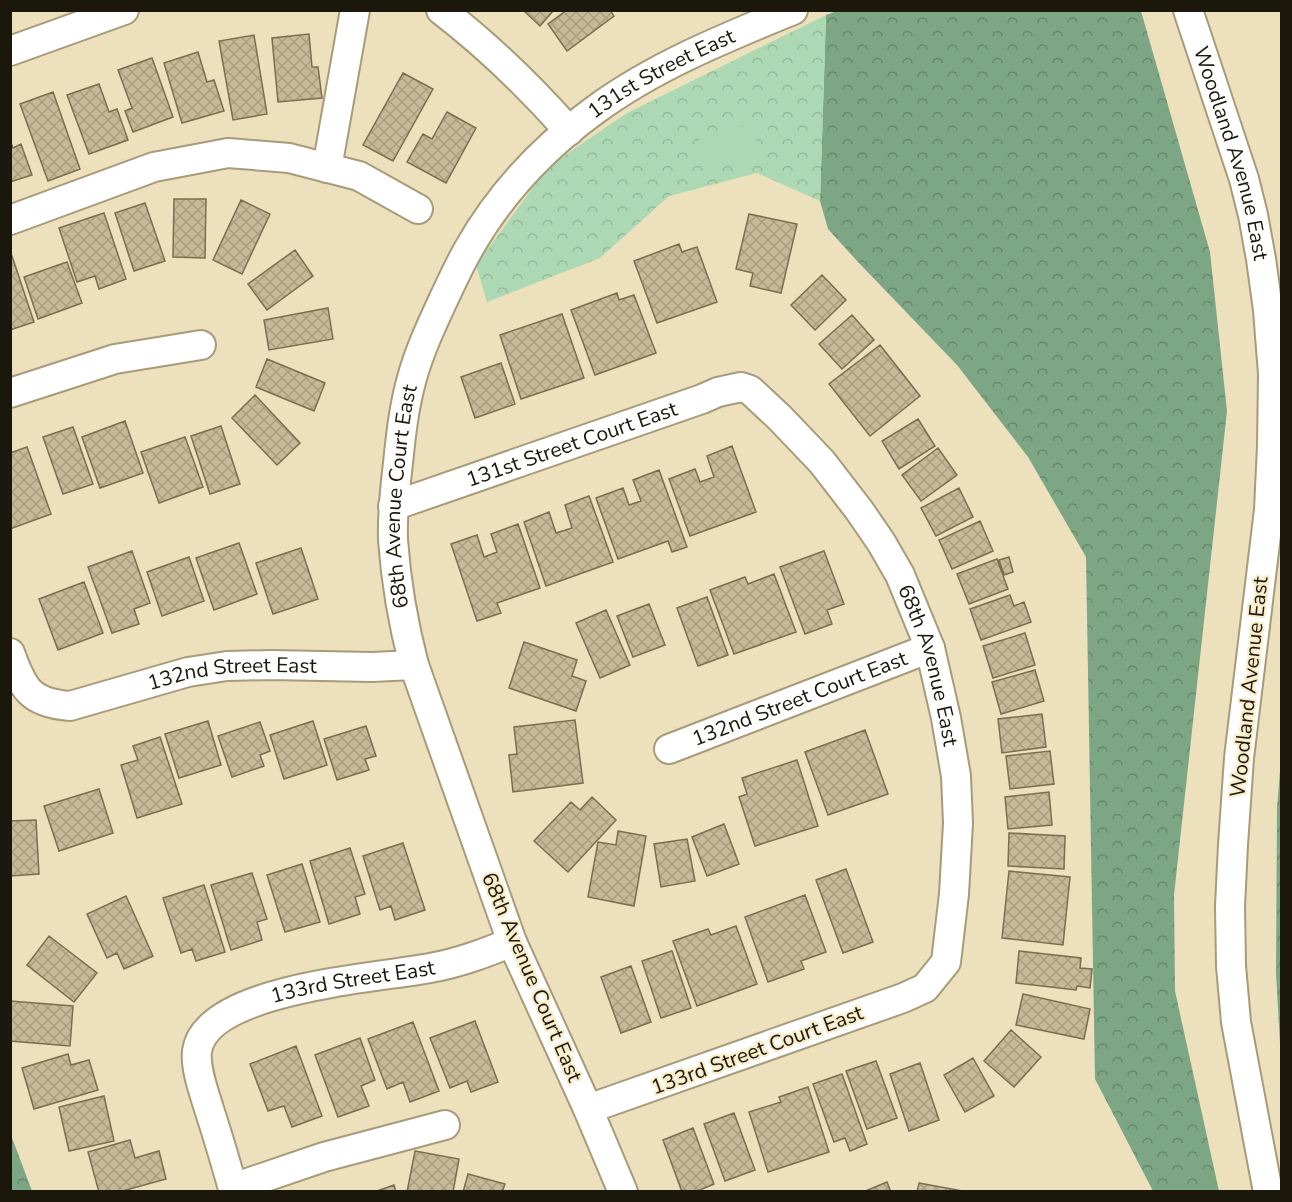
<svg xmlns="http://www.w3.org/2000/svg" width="1292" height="1202" viewBox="0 0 1292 1202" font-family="'Nunito Sans',sans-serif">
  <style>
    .forest { fill: url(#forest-crowns) }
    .park { fill: url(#park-crowns) }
    .pitch { fill: #add8b4 }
    .building { fill: url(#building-cross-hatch); stroke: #7a6e4f; stroke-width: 1.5 }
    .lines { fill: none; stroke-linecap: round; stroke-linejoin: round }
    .minor-casing { stroke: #a79b7a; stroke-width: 32 }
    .minor { stroke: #fff; stroke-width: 28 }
    .labels { text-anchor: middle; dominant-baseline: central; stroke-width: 4.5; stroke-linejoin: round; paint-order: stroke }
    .street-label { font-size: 21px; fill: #1b170a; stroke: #faedca }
  </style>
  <defs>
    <pattern id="forest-crowns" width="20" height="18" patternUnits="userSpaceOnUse" patternTransform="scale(1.5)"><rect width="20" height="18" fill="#7da784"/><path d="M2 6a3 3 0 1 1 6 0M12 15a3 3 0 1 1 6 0" fill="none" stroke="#66876a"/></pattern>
    <pattern id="park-crowns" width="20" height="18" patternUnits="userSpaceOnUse" patternTransform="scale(1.5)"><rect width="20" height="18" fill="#add8b4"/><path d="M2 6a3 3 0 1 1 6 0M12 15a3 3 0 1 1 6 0" fill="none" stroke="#94b999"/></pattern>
    <pattern id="building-cross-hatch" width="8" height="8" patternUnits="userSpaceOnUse" patternTransform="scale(1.5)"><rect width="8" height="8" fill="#c6b997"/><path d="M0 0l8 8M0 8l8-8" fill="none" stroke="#aa9e81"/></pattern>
  </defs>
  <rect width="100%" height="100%" fill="#ede0bd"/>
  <path class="forest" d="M840,10L1141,11L1210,252L1227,411L1174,895L1175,991L1219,1191H1153L1095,1079L1086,557L1028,457L957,365L858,262L828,229L820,201L826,15Z
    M1281,758H1282L1281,1061L1276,973L1277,808Z
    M11,1135L32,1191H11Z"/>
  <path class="park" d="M826,15L820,201L757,173L669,196L600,258L487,302L476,265L549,166L627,113Z"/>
  <path class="pitch" d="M753,123L761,158L706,171L698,136Z"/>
  <path class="building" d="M523,10H554L540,26Z
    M567,10H610L614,16L567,51L548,24Z
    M309,34L312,67H318L322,98L278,102L272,38Z
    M254,35L267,114L233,120L219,41Z
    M198,52L207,82L214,80L224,111L182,123L164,63Z
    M152,58L173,117L133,132L125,111L132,108L118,70Z
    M403,73L433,89L393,161L363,145Z
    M99,84L109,112L117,109L128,140L89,154L67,95Z
    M53,92L80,169L48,181L20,104Z
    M447,112L476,128L446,183L407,162L423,134L432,139Z
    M10,140L13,148L21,144L32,175L10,182Z
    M174,199H206L205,258L173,257Z
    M241,200L270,214L242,274L213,260Z
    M145,203L165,261L134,271L115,213Z
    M104,213L126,279L99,289L95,276L77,282L59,228Z
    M749,214L797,224L781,293L750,286L753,273L736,269Z
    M679,244L682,252L697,247L717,302L657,323L634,261Z
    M295,250L313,276L267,310L248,284Z
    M10,256H12L34,322L10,330Z
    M67,262L82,303L38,319L24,277Z
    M822,275L846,300L815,330L791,305Z
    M617,293L619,300L634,295L656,353L595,375L571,310Z
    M328,308L333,339L269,350L264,320Z
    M562,314L584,378L521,399L500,335Z
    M852,315L874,340L842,369L819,344Z
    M880,345L920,396L870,436L829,384Z
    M267,359L325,383L314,411L256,387Z
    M501,363L515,404L475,418L461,377Z
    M255,395L300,443L277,465L232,418Z
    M918,419L935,446L899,469L882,441Z
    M125,421L143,473L100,488L82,437Z
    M221,426L240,484L210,494L191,436Z
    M73,427L93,484L63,494L43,437Z
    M185,437L203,487L159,503L141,452Z
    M732,446L756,512L690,536L669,479L695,469L700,482L714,477L707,456Z
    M27,447L51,514L10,529V453Z
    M938,448L957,475L921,501L902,475Z
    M659,470L687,547L672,552L668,541L618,559L596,498L623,488L629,505L641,501L633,480Z
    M959,488L973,517L936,536L921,508Z
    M589,496L613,562L546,586L524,522L549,512L556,533L572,528L565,505Z
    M980,521L993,551L952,569L939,540Z
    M518,524L540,588L497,603L501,613L477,621L451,544L477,535L484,557L497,552L491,534Z
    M239,543L257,594L214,610L196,558Z
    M301,548L318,599L273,614L256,563Z
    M132,551L150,603L134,609L139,624L112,633L88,567Z
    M824,551L844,604L827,610L832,624L805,634L780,567Z
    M189,557L204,601L162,616L147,572Z
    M1009,557L1013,572L1004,575L999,560Z
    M997,559L1008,589L969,604L957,574Z
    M774,574L796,632L734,654L710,590L745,577L748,584Z
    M84,582L103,633L58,650L39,599Z
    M1010,595L1014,606L1024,602L1031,622L981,640L970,609Z
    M707,597L728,655L698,666L677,608Z
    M649,604L665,645L633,657L617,616Z
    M606,610L630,665L600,678L576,623Z
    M1025,633L1035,665L993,678L983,646Z
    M524,642L577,660L572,676L586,681L576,711L509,688Z
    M1035,670L1044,701L1001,714L992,682Z
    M1042,714L1046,747L1002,753L998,719Z
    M575,720L583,783L513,792L509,755L517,754L514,727Z
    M208,721L221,765L179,778L165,734Z
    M313,721L327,765L284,779L270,735Z
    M260,722L270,751L260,755L264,766L232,777L218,736Z
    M366,726L376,756L365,759L369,770L337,780L324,739Z
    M865,730L888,794L828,815L805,752Z
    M160,737L182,804L137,818L121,765L138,760L133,746Z
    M1050,751L1054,784L1010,789L1006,756Z
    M797,760L818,826L755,846L739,797L747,794L742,778Z
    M99,789L113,833L59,851L44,806Z
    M1049,792L1052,825L1008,829L1005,797Z
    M592,797L616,820L568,872L534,841L571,802L580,810Z
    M36,820L39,874L10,876V821Z
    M724,824L739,864L707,876L692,837Z
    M618,831L646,836L634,906L588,897L598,842L616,845Z
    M1009,833L1065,836L1064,869L1008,866Z
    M687,839L695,881L661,887L654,844Z
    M403,843L425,910L395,920L391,906L380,910L363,856Z
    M350,848L365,894L355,897L360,914L329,924L310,861Z
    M302,864L320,922L285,932L267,875Z
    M846,869L873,942L843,953L816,880Z
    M1009,871L1070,877L1063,945L1002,938Z
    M252,873L267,919L257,922L262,940L231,950L211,885Z
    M204,885L225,952L196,961L192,949L181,953L163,898Z
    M805,895L826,952L801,961L804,969L768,982L745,917Z
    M126,896L153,956L124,969L117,953L107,958L87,914Z
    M736,926L757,984L697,1006L673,941L708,929L711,935Z
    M49,936L97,973L74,1002L27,965Z
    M672,951L691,1008L661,1018L642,961Z
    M1019,951L1081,958L1080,968L1092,969L1090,988L1077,986L1076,990L1016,983Z
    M631,966L651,1022L621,1033L601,977Z
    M1023,994L1090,1009L1084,1039L1016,1025Z
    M10,1001L73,1006L70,1046L10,1041Z
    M475,1021L498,1082L471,1092L467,1081L450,1088L430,1038Z
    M413,1022L439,1091L410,1102L403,1082L387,1089L368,1039Z
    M1011,1030L1041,1057L1014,1087L984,1061Z
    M360,1038L375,1080L361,1086L369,1106L338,1117L315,1055Z
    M296,1046L322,1116L292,1127L284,1106L268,1111L250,1064Z
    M68,1054L71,1065L89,1060L98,1090L34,1109L22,1068Z
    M973,1058L994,1096L965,1112L944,1075Z
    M876,1061L897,1118L867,1129L846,1071Z
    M920,1063L939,1120L909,1131L890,1074Z
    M842,1074L867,1144L850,1151L845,1138L834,1142L813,1084Z
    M808,1087L829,1152L768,1172L749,1112L781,1102L779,1097Z
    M104,1096L114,1141L69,1151L59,1107Z
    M734,1113L755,1170L725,1181L704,1124Z
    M693,1128L714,1184L695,1192H682L663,1140Z
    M130,1140L135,1158L159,1151L166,1179L119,1192H99L88,1152Z
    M415,1151L459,1159L453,1192H407Z
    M468,1174L505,1184L502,1192H463Z
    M887,1182L891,1192H863Z
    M919,1183L968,1192H917Z
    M394,1185L396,1192H374Z"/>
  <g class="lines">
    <g class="minor-casing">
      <g id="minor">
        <path d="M441,10C488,46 530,87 569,131"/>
        <path id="s1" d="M1188,10L1244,179L1253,215L1261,259L1268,310L1273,374L1272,446L1269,510L1239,758L1233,845L1230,906L1231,966L1236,1022L1268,1192"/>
        <path d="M10,51L124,10"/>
        <path d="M327,168L355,10"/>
        <path d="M10,220L154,167L228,153L289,158L359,176L418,209"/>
        <path d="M10,393L115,359L201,345"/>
        <path id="s2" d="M393,506L702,399L718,392L741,387L750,390L780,418L822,462L859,510L881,542L900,575L930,648L946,718L956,776L958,823L954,894L946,962L925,988L903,998L588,1109"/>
        <path id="s3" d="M10,653C23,689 30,703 70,706L188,672L227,666L271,665L372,667L414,665"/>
        <path id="s4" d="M669,749L930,648"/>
        <path d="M233,1188L324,1157L445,1125"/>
        <path id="s5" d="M234,1192C226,1164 218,1136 209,1109C204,1092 195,1069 197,1051C206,988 379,978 430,968C459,963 485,953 512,942"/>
        <path id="s6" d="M623,1192L588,1109L512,942L414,665C403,623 396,582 393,540C392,514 395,489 398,463C401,434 404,406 412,378C420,349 433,322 446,294C453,279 460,264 468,250C499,195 544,147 595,110C655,66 725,38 793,10"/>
      </g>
    </g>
    <use href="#minor" class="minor"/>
  </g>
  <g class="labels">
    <g class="street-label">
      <text stroke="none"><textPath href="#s6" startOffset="1264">131st Street East</textPath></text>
      <text stroke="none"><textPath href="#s1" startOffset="150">Woodland Avenue East</textPath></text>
      <text stroke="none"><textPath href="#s2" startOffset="189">131st Street Court East</textPath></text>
      <text stroke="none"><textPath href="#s6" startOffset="738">68th Avenue Court East</textPath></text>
      <text stroke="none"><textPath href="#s2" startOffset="712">68th Avenue East</textPath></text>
      <text stroke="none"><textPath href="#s3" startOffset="254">132nd Street East</textPath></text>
      <text transform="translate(1249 687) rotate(-84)">Woodland Avenue East</text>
      <text stroke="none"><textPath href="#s4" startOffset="140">132nd Street Court East</textPath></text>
      <text transform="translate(532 977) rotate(67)">68th Avenue Court East</text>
      <text stroke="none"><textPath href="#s5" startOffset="326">133rd Street East</textPath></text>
      <text transform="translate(757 1050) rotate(-20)">133rd Street Court East</text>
    </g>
  </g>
  <rect width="1292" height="1202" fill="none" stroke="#1b170a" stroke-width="24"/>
</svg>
